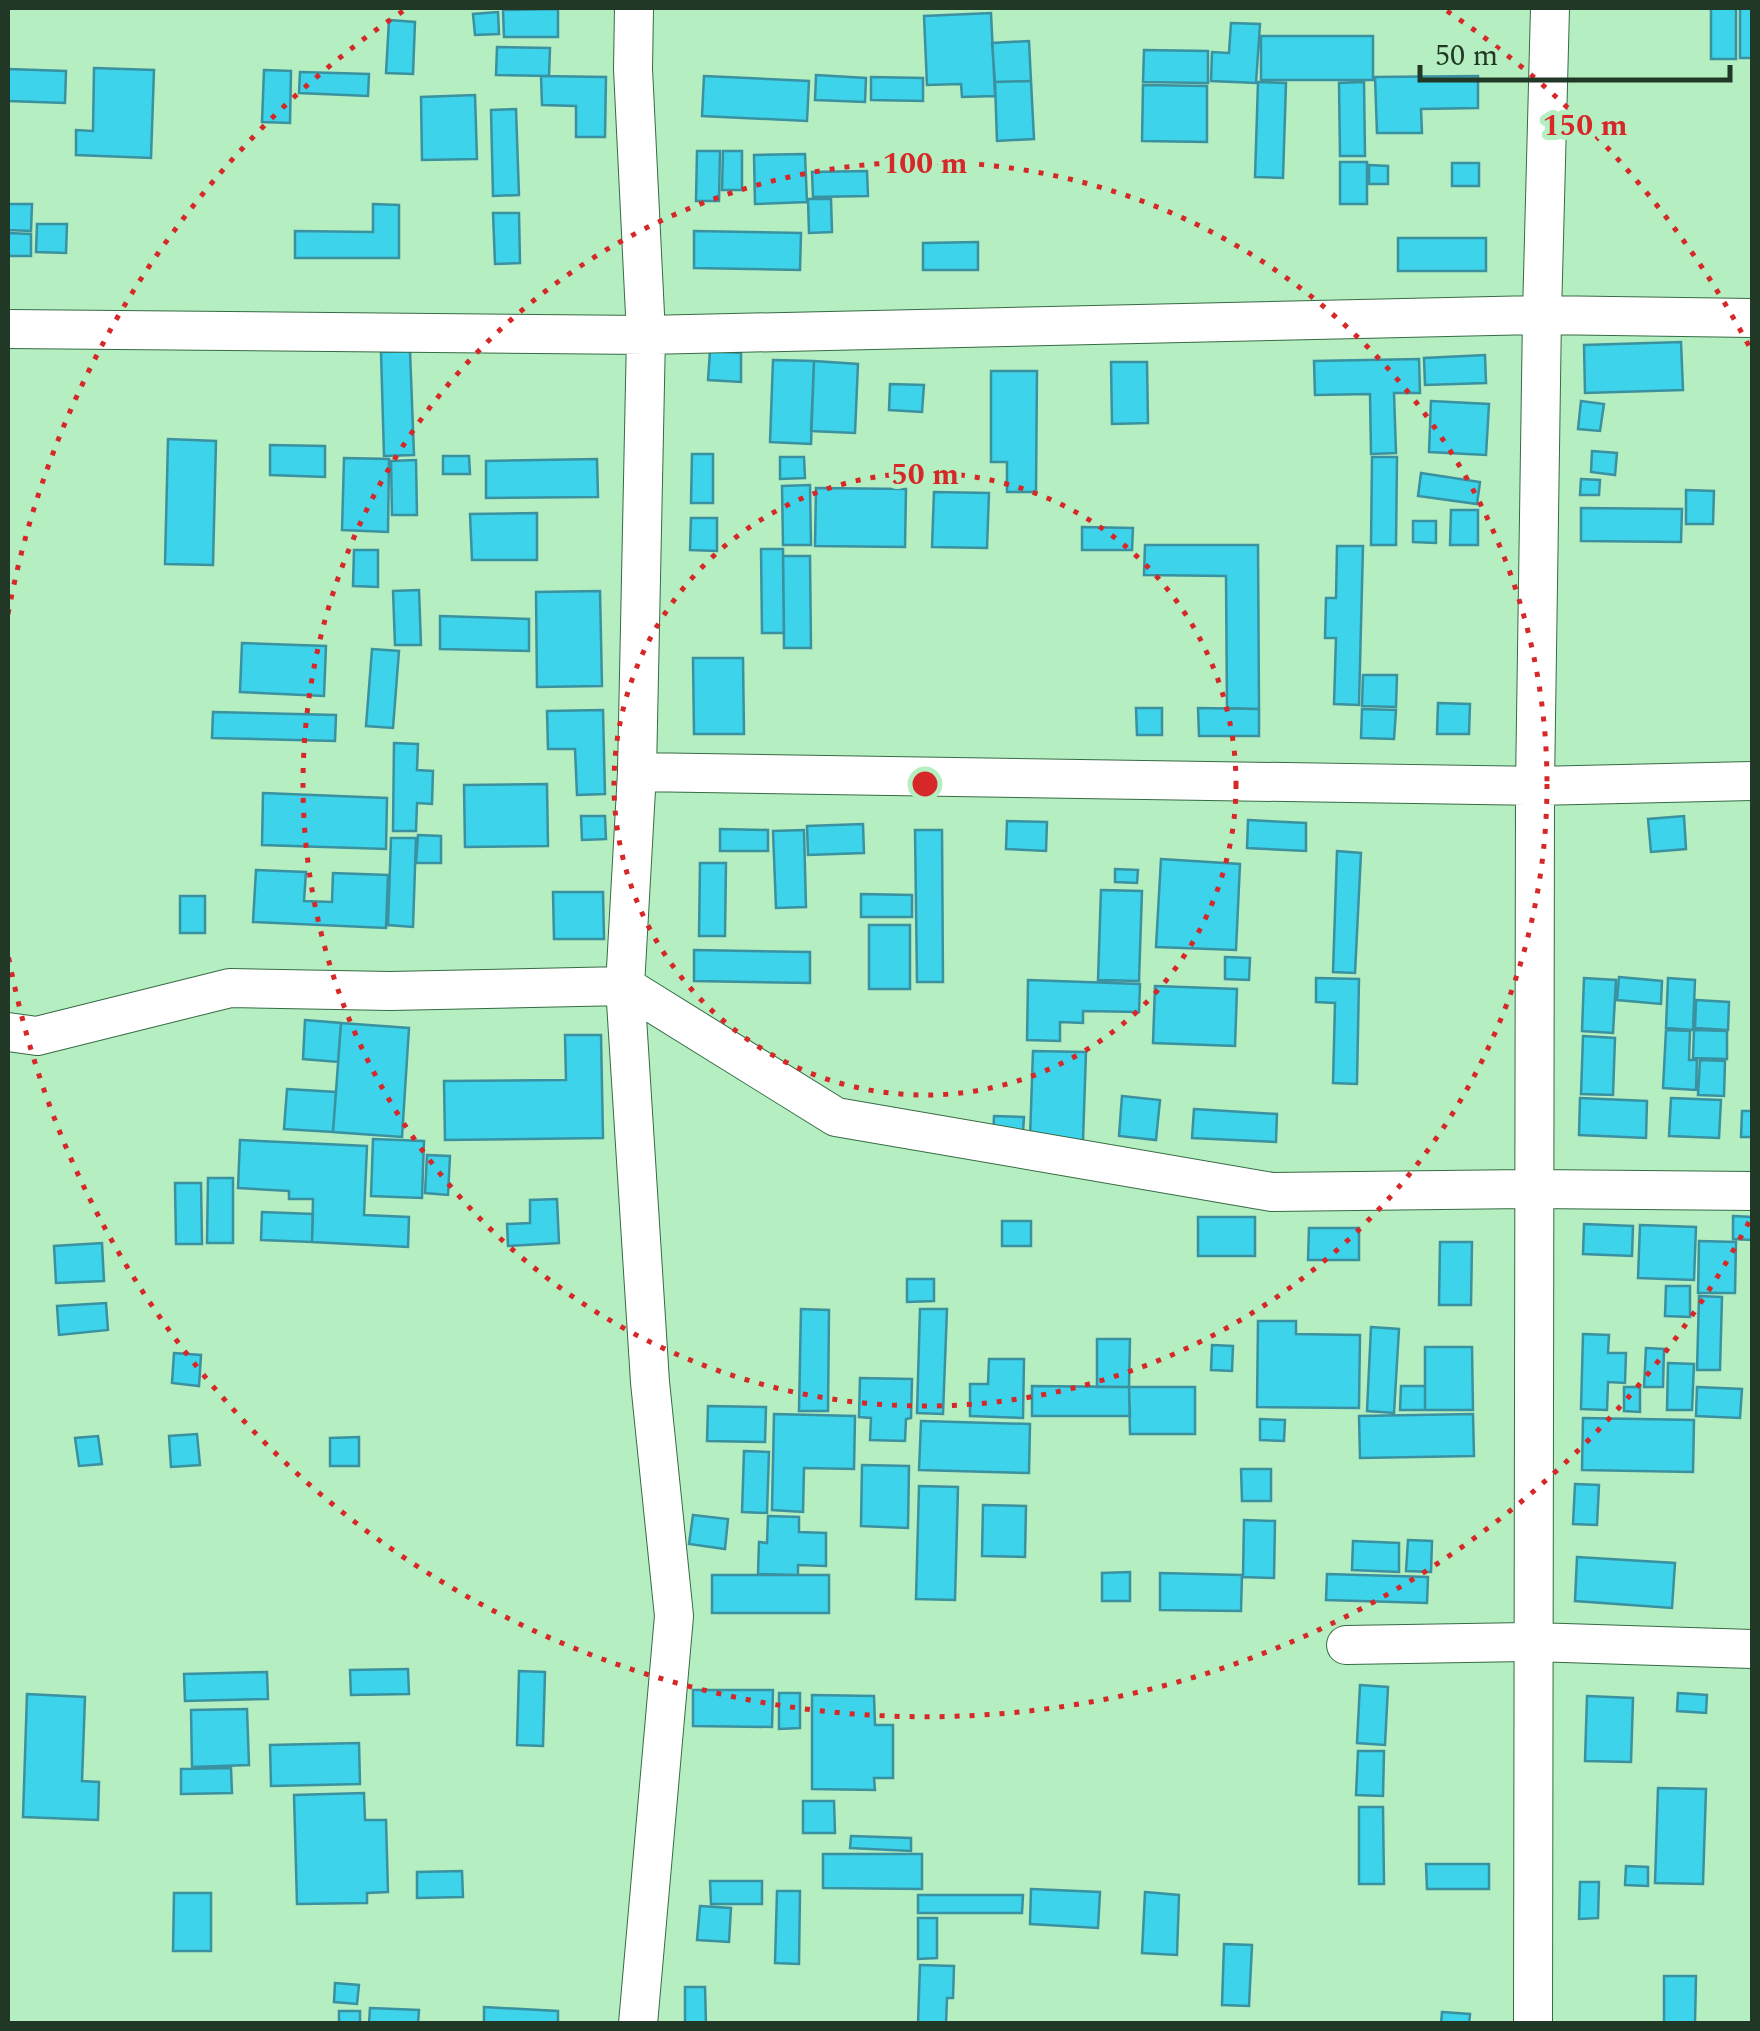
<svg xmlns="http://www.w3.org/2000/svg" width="1760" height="2031" viewBox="0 0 1760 2031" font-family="Spectral,serif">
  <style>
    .building { fill: #3dd3ea; stroke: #3a91a0; stroke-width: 2.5 }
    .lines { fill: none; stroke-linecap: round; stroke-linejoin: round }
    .street-casing { stroke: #376b44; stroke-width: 40 }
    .street { stroke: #fff; stroke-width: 38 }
    .ring { fill: none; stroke: #d62828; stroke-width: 5; stroke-dasharray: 5 10 }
    .centre { fill: #d62828; stroke: #b5eec0; stroke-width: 5 }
    .ring-label { font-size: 30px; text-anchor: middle; font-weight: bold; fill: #d62828; stroke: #b5eec0; stroke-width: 10; stroke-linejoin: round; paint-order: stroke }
  </style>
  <rect width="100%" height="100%" fill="#b5eec0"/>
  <path class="building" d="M1711,8H1736V59H1711Z
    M1740,8H1752V58H1740Z
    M558,9V37H504L503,10Z
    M498,12L499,34L475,35L473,14Z
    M991,13L995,96L962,97L961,84L927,85L924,16Z
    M389,20L415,22L413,74L386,73Z
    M1231,23L1260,24L1256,83L1211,81L1212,52L1229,53Z
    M1261,36H1373V80H1261Z
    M1029,41L1031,81L995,82L992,43Z
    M497,47L550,48L549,76L496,75Z
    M1144,50L1208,51V83L1143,82Z
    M94,68L154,70L151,158L76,155V130L93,131Z
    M8,69L66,71L65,103L8,101Z
    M264,70L291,71L290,123L262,122Z
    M300,72L369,74L368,96L299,93Z
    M816,75L866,78L865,102L815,100Z
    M541,76L606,77L605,137H576V106L542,105Z
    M704,76L809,81L807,121L702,116Z
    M1478,76V108L1421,109L1422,133H1377L1375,77Z
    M871,77L923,78V101L871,100Z
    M1031,81L1034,139L997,141L995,82Z
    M1258,82L1286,83L1283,178L1255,177Z
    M1364,82L1365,156H1340L1339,83Z
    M1143,85L1207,86V142L1142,141Z
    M475,95L477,159L422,160L421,97Z
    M516,109L519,195L493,196L491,110Z
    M697,151H720L719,201H696Z
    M723,151H742V190H722Z
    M805,154L807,202L755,204L754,155Z
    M1340,162H1367V204H1340Z
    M1452,163H1479V186H1452Z
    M1369,165L1388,166V184H1369Z
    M867,171L868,196L813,197L812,172Z
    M808,199H831L832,232L809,233Z
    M8,204H32L31,231L8,230Z
    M373,204L399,205V258H295V231L373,232Z
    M493,213H519L520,263L495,264Z
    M37,224H67L66,253L36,252Z
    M694,231L801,233L800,270L694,268Z
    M8,233L31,234V256H8Z
    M1398,238H1486V271H1398Z
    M978,242V270H923V243Z
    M1681,342L1683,390L1585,393L1584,345Z
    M410,351L414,455L384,456L381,352Z
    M710,351L741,353V382L708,380Z
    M1485,355L1486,383L1425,385L1424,358Z
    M1419,359L1420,393H1394L1396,453L1371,454L1370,394L1315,395L1314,361Z
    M773,360L814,361L811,444L770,442Z
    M814,361L858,364L855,433L811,431Z
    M1111,362H1147L1148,423L1112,424Z
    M991,371H1037L1036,492H1007V462H991Z
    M890,384L924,385L922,412L889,410Z
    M1431,401L1489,404L1486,455L1429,452Z
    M1581,401L1604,404L1600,431L1578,429Z
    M168,439L216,441L213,565L165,564Z
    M270,445L325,446V477L270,475Z
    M1592,451L1617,453L1615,475L1591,472Z
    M692,454H713V503H691Z
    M443,456H469L470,474H443Z
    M780,457H804L805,478L780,479Z
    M1372,457H1397L1396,545H1371Z
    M344,458L389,459L388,532L342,530Z
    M597,459L598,497L486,498V461Z
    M416,460L417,515H392L391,461Z
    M1421,473L1480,482L1477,504L1418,496Z
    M1581,479L1600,480L1599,495H1580Z
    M810,485L811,545H783L782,486Z
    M816,488L906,489L905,547L815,546Z
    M1686,490L1714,491L1713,524H1686Z
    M934,492L989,493L987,548L932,547Z
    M1581,508L1682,509L1681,542L1581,541Z
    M1451,510H1478V545H1450Z
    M537,513V560H472L470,514Z
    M691,518H717V551L690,550Z
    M1413,521H1436V543L1413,542Z
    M1082,527L1133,528L1132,550H1082Z
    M1145,545H1258L1259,709L1227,708L1226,576L1144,575Z
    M1337,546H1363L1359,705L1334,704L1336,638H1325L1326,598H1336Z
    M761,549H783L784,633H762Z
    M354,550H378V587L353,586Z
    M783,556H810L811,648H784Z
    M419,590L421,645H395L393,591Z
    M600,591L602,686L537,687L536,592Z
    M440,616L529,619V651L440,649Z
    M242,643L326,646L324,696L240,692Z
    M372,649L399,651L393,728L366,726Z
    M693,658H743L744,734H694Z
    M1363,675H1397L1396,707L1362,706Z
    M1438,703L1470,704L1469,734H1437Z
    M1136,708H1162V735H1137Z
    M1198,708L1259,709V736H1199Z
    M1362,709L1396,710L1394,739L1361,738Z
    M603,710L605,794L577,795L575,749H548L547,711Z
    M213,712L336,715L335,741L212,738Z
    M394,743L418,744L417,770L433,771L432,804L417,803L416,831H393Z
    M547,784L548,846L465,847L464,785Z
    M263,793L387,798L386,849L262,845Z
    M581,816H605L606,839L582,840Z
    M1684,816L1686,849L1651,852L1648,819Z
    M1248,820L1306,823V851L1247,848Z
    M1007,821L1047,822L1046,851L1006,849Z
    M863,824L864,853L808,855L807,826Z
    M720,829L768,830V851H720Z
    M804,830L806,907L776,908L773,831Z
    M915,830H942L943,982H917Z
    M418,835L441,836V863H416Z
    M391,838H416L413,927L388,925Z
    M1337,851L1361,853L1355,973L1333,972Z
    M1161,859L1240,864L1236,950L1156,947Z
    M700,863H726L725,936H699Z
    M1115,869L1138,870L1137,883L1115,882Z
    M256,870L306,872L304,901L332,902L333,873L388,875L386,928L253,922Z
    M1101,890L1142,891L1139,981L1098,980Z
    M553,892H603L604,939H554Z
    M861,894L912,895V917H861Z
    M180,896H205V933H180Z
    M869,925H910V989H869Z
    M694,950L810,952V983L694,981Z
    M1225,957L1250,958L1249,980L1225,979Z
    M1619,977L1662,981L1661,1004L1617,1000Z
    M1316,978L1359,979L1357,1084L1333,1083L1335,1003L1316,1002Z
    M1584,978L1616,980L1613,1033L1582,1031Z
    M1668,978L1695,980L1693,1030L1666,1028Z
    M1028,980L1140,984L1139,1012L1083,1011V1023L1060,1022V1041L1027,1040Z
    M1155,986L1237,989L1235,1046L1153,1043Z
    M1696,1000L1729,1002L1728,1030L1695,1028Z
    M305,1020L341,1023L338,1062L303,1059Z
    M341,1023L409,1028L402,1137L333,1132Z
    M1666,1030L1690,1031L1689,1060H1697L1696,1090L1663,1088Z
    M1694,1030L1727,1031V1059L1693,1058Z
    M565,1035H601L603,1138L445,1140L444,1081L566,1080Z
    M1583,1036L1615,1038L1613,1095L1581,1094Z
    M1033,1051L1086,1052L1083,1141L1030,1138Z
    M1700,1060L1725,1061L1724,1096L1698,1095Z
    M287,1089L336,1092L333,1132L284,1129Z
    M1122,1096L1160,1100L1156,1140L1119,1136Z
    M1580,1098L1647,1101L1646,1138L1579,1135Z
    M1671,1098L1721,1100L1719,1138L1669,1136Z
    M1194,1109L1277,1114L1276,1142L1192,1138Z
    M1742,1111H1752V1137H1741Z
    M994,1116L1024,1117L1022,1146L993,1144Z
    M373,1139L424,1141L422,1198L371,1196Z
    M240,1140L367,1146L364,1215L409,1217L408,1247L312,1242L313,1199H289V1191L238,1188Z
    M427,1155L450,1156L448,1195L425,1193Z
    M208,1178H233V1243H207Z
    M175,1183H201L202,1244H176Z
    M557,1199L559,1243L508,1246L507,1224L530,1223V1200Z
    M262,1212L313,1214L312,1242L261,1240Z
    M1733,1216L1752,1217V1240L1733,1239Z
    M1198,1217H1255V1256H1198Z
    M1002,1221H1031V1246H1002Z
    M1584,1224L1633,1226L1632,1256L1583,1254Z
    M1640,1225L1696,1227L1694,1280L1638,1278Z
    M1309,1228H1359V1260H1308Z
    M1699,1241L1736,1242L1735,1293H1698Z
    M1440,1242H1472L1471,1305H1439Z
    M102,1243L104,1281L56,1283L54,1246Z
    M907,1279H934V1301L907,1302Z
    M1666,1286H1690V1317L1665,1316Z
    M1699,1296L1722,1297L1720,1370H1697Z
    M106,1303L108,1330L59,1335L57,1306Z
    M801,1309L829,1310L828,1411H799Z
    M920,1309H947L943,1414L917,1413Z
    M1258,1321H1296V1334L1360,1335L1359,1408L1257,1407Z
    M1371,1327L1399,1329L1394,1413L1367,1411Z
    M1583,1334L1609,1335L1608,1353H1626L1625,1383L1608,1382L1607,1410L1581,1409Z
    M1097,1339H1130L1129,1387H1097Z
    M1212,1345L1233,1346L1232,1371L1211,1370Z
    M1425,1347H1472L1473,1410H1425Z
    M1646,1348L1664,1349L1663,1387H1644Z
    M174,1353L201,1355L199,1386L172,1383Z
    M989,1359H1024L1023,1418L970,1416V1384H988Z
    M1668,1363L1694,1364L1692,1410H1667Z
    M860,1378L912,1379L911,1418L906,1419L905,1441L870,1440L871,1418L859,1417Z
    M1032,1386L1129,1387L1130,1416H1032Z
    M1401,1386H1425V1410H1400Z
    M1129,1387H1195V1434H1130Z
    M1624,1387H1640V1412L1624,1411Z
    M1697,1387L1742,1389L1740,1418L1696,1416Z
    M708,1406L766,1407L765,1442L707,1441Z
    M774,1414L855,1416L854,1469L804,1468L803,1512L772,1510Z
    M1473,1414L1474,1456L1360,1458L1359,1416Z
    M1583,1418L1694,1420L1693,1472L1582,1470Z
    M1260,1419L1285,1420L1284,1441L1260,1440Z
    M921,1421L1030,1424L1029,1473L919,1470Z
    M197,1434L200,1465L171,1467L169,1436Z
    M98,1436L102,1464L79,1466L75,1438Z
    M359,1437V1466H330V1438Z
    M744,1451L769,1452L767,1513L742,1512Z
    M862,1465L909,1466L908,1528L861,1526Z
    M1241,1469H1271V1501H1242Z
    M1575,1484L1599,1485L1597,1525L1573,1524Z
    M919,1486L958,1487L955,1600L916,1599Z
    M983,1505L1026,1506L1025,1557L982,1556Z
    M693,1515L728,1519L725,1549L689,1544Z
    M768,1516L799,1517V1532L826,1533V1566L798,1565V1575L758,1574L759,1542L767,1543Z
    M1244,1520L1275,1521L1274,1578L1243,1577Z
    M1408,1540L1432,1541L1431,1572L1406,1571Z
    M1353,1541L1399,1543V1572L1352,1570Z
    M1577,1557L1675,1563L1672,1608L1575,1601Z
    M1130,1572V1601H1102V1573Z
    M1160,1573L1242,1575L1241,1611L1160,1610Z
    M1327,1574L1428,1577L1427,1603L1326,1600Z
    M712,1575H829V1613H712Z
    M408,1669L409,1694L351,1695L350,1670Z
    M519,1671L545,1672L543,1746L517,1745Z
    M267,1672L268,1699L185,1701L184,1674Z
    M1360,1685L1388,1687L1385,1745L1357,1743Z
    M693,1690H773L772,1727L693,1726Z
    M779,1693H800V1728L779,1729Z
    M1678,1693L1707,1695L1706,1713L1677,1711Z
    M27,1694L85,1697L82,1781L99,1782L98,1820L23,1817Z
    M812,1695L874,1696L875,1725H893V1778H874L875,1790L812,1789Z
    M1587,1696L1633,1698L1631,1762L1585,1761Z
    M247,1709L249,1765L192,1767L191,1710Z
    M359,1743L360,1784L271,1786L270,1745Z
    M1358,1751H1384L1383,1796L1356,1795Z
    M231,1768L232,1793L181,1794V1769Z
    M1658,1788L1706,1789L1703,1884L1655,1883Z
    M364,1793L365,1820H386L388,1892L367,1893V1903L297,1904L294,1795Z
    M803,1801H834L835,1833H803Z
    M1359,1807H1383L1384,1884H1359Z
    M851,1836L911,1838V1851L850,1848Z
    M823,1854H922V1889L823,1888Z
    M1426,1864H1489V1889H1427Z
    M1626,1866L1648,1867V1886L1625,1885Z
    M462,1871L463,1897L417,1898V1872Z
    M710,1881H762V1904H711Z
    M1580,1882H1599L1598,1918L1579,1919Z
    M1031,1889L1100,1892L1098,1928L1030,1924Z
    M777,1891H800L799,1964L775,1963Z
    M1145,1892L1179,1895L1177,1955L1142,1953Z
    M174,1893H211V1951H173Z
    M918,1895H1023L1022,1913H918Z
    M700,1906L731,1908L729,1942L697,1940Z
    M918,1918H937V1958L918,1959Z
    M1224,1944L1252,1945L1249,2006L1222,2005Z
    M920,1965L954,1966L953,1998H947L946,2024H918Z
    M1664,1976H1696L1695,2024H1664Z
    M335,1983L359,1985L357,2004L334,2002Z
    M685,1987H705L706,2024H685Z
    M484,2007L558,2011V2024H484Z
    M370,2008L419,2010L418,2024H369Z
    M339,2011H360V2024H339Z
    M1442,2012L1470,2014L1469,2024H1441Z"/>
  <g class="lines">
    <g class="street-casing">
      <path id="street" d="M634,8L633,69L646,335L637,772L625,986L650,1382L674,1616L638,2024
        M8,329L646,335L1542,315L1752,318
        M637,772L1535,786L1752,781
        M8,1032L37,1036L230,988L390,991L625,986L836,1117L1272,1192L1533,1189L1752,1191
        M1346,1645L1533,1642L1752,1649
        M1533,2024L1535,786L1542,315L1550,8"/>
    </g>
    <use href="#street" class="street"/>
  </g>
  <g class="ring">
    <circle cx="925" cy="784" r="311"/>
    <circle cx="925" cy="784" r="622"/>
    <path d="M1749 1222A933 933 0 0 1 8 954M8 614A933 933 0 0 1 403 11M1447 11A933 933 0 0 1 1749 346"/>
  </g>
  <circle cx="925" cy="784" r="15" class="centre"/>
  <g class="ring-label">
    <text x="1585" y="135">150 m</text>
    <text x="925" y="173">100 m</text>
    <text x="925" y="484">50 m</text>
  </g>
  <rect width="1760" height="2031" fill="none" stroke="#213826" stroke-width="20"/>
  <path d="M1420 65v15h310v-15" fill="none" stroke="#213826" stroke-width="5"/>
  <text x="1435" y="65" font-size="30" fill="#213826" stroke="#b5eec0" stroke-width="8" paint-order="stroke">50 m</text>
</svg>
